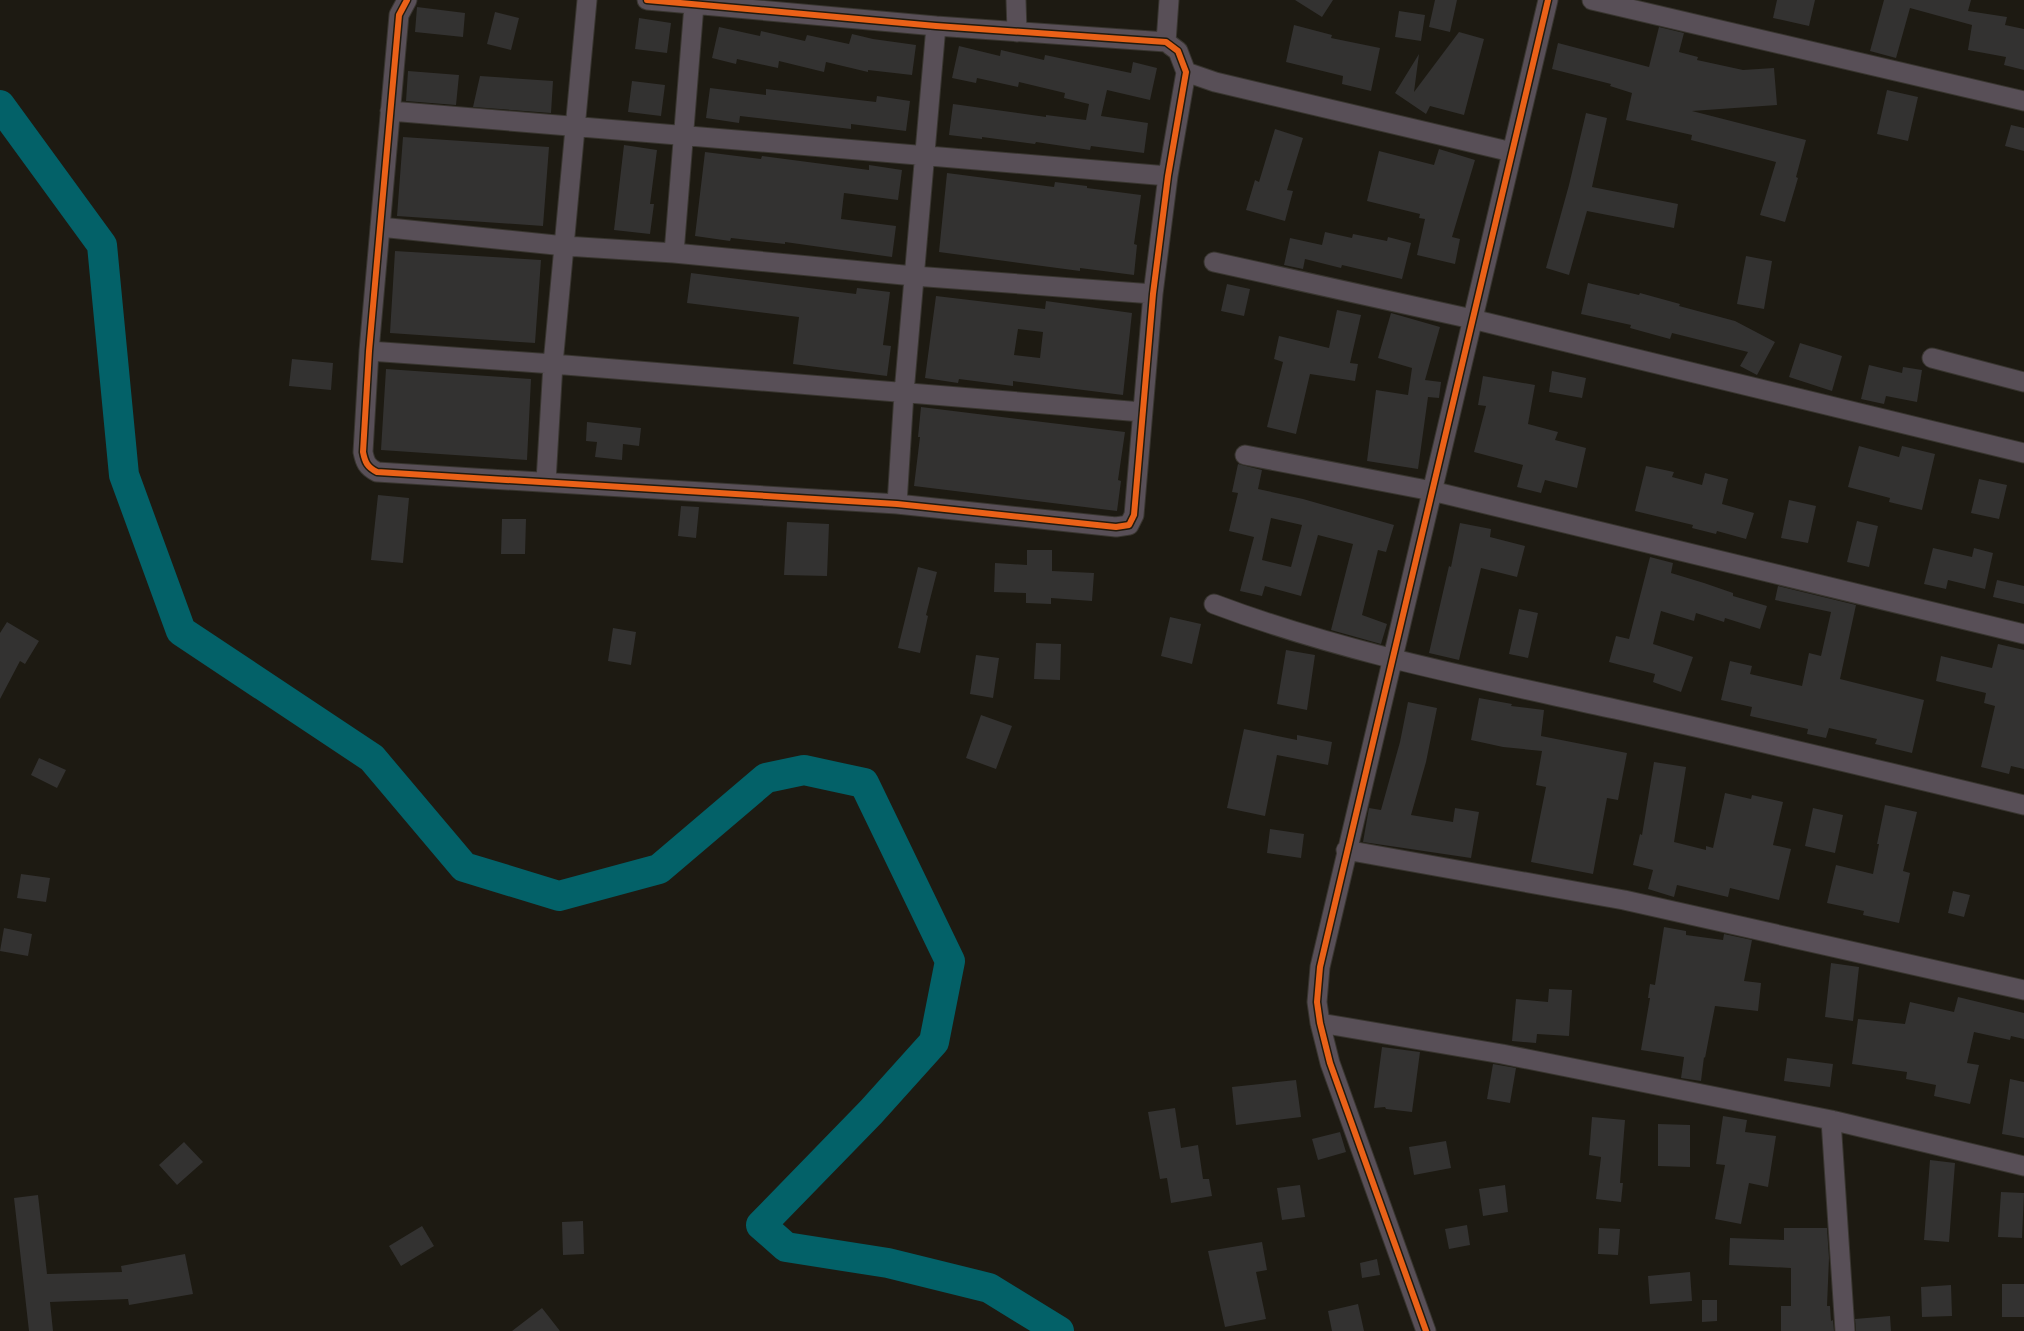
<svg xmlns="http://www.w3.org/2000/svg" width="2024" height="1331" viewBox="0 0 2024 1331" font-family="'PT Sans',sans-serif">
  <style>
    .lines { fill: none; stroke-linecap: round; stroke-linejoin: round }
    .river { stroke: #036168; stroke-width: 30 }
    .building { fill: #333231; fill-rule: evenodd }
    .minor-casing { stroke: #38352f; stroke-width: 21 }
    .minor { stroke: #584f57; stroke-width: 19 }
    .cycleway-casing { stroke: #221b0e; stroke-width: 9 }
    .cycleway { stroke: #ea6118; stroke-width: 6 }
  </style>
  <rect width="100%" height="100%" fill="#1d1a12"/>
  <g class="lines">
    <path class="river" d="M0,105L102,245L124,475L181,631L372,758L464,867L559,896L659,869L766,778L804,770L864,783L950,961L934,1042L871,1112L761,1225L786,1247L888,1263L989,1288L1059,1331"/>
  </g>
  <path class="building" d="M1295,0H1333L1322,17Z
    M1435,0H1457L1450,32L1429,27Z
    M1777,0H1815L1809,26L1773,18Z
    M1884,0H1971L1968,11L2007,17L2005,25L2024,29V70L2004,65L2006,57L1968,50L1972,25L1910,8L1896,58L1870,51Z
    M417,7L465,13L463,37L415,32Z
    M1399,11L1425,15L1421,41L1395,37Z
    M495,12L519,18L511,50L487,44Z
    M639,18L671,23L667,53L635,49Z
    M1294,25L1332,35L1331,38L1380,48L1371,91L1342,84L1343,76L1286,62Z
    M719,27L760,36L761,31L805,41L807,35L849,44L852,34L873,39L916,45L912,75L868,70V72L826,62L824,72L779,61L778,68L737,59L736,64L712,58Z
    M1659,27L1684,33L1679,52L1698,57L1697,60L1743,70L1774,68L1777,105L1692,111L1806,140L1796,177L1798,178L1785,222L1760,215L1776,162L1691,140L1692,135L1626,120L1632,93L1610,86L1611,84L1552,69L1558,43L1649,67Z
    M1459,32L1484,39L1464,115L1430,106L1426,114L1395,93L1419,54L1414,92Z
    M959,46L1000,56L1001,50L1044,60L1045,55L1131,73L1133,62L1157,68L1150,100L1107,90L1101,116L1148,123L1144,153L1091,146L1090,150L1036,142L1035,144L982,137V139L949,135L953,104L1046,117V115L1086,120L1089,104L1064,98L1065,93L1019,82L1018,87L977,78L976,83L952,78Z
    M408,71L459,75L456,105L406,101Z
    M480,76L553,81L551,113L473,107Z
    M632,81L665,85L661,116L628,112Z
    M710,88L766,95V89L876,102L877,96L910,101L906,131L851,124V129L740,116L739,123L706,118Z
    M1887,90L1918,97L1908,141L1877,134Z
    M1586,113L1607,118L1592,187L1678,204L1674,228L1587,211L1569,275L1546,268L1569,185Z
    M2011,125L2024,128V151L2005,146Z
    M1275,129L1303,138L1287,190L1293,191L1285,221L1246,210L1255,180L1259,182Z
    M403,137L549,147L543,226L397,216Z
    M624,145L657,150L650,204H654L650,234L614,230Z
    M1439,149L1475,160L1452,237L1460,239L1455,264L1417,255L1425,219L1419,218L1420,214L1367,201L1379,151L1434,165Z
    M705,152L761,159L762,156L869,170V165L902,170L898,200L844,193L841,219L896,226L892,257L785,242V244L731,238L730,241L695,236Z
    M947,173L1054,187L1055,182L1087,186V188L1141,195L1134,244L1137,245L1134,275L1080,268V271L939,252Z
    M1325,232L1352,238L1353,234L1387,241L1388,237L1411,243L1402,279L1342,265L1341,268L1305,259L1303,269L1284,265L1290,238L1322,245Z
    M395,251L541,260L535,343L390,333Z
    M1746,256L1772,261L1764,309L1737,304Z
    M691,273L856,294L857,288L890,292L883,345L891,346L887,376L793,364L799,317L687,303Z
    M1588,283L1639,295L1640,293L1680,304L1679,306L1735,321L1775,342L1757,375L1740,366L1748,352L1672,333L1670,339L1630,328L1631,325L1581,314Z
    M1227,284L1250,289L1244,316L1221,311Z
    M936,296L1045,309L1046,301L1132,313L1123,395L1013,381V386L959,379L958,383L925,378ZM1018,329L1043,332L1040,358L1014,355Z
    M1337,310L1361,315L1350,363L1358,364L1355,381L1310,374L1296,434L1267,427L1283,362L1274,359L1279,336L1329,348Z
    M1391,313L1440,327L1425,380L1441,382L1439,398L1428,397L1418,469L1367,461L1376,390L1408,395L1412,368L1378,358Z
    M1800,343L1842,356L1832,391L1789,377Z
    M292,359L333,363L331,390L289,386Z
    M1869,365L1902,373L1903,367L1922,370L1917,402L1886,396L1884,404L1861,399Z
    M386,369L531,379L527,460L381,450Z
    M1552,371L1586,378L1582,398L1549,392Z
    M1483,376L1535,385L1528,424L1558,432L1555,440L1586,448L1577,488L1545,480L1541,493L1517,487L1523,465L1474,452L1486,406L1478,405Z
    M921,407L1125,432L1118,480L1121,481L1117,511L914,486L920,437H918Z
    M587,422L641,428L639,446L623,444L622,460L595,457L597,442L586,441Z
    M1859,446L1899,457L1902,446L1935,454L1922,510L1889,502L1890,498L1848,487Z
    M1238,464L1262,470L1258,489L1303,499L1394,525L1386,552L1378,550L1362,615L1387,624L1381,644L1331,630L1353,544L1318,535L1301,596L1265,586L1262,596L1240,591L1254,537L1229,531L1238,493L1232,492ZM1271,518L1302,525L1291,567L1262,560Z
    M1646,466L1674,472L1672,477L1702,485L1705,473L1728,479L1722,504L1754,513L1746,539L1717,531L1716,534L1692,528L1693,525L1635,511Z
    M1979,479L2007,485L1999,519L1971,513Z
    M378,495L409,498L403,563L371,560Z
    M1789,500L1816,506L1808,543L1781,538Z
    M681,506L699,507L696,538L678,536Z
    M502,519H526L525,554H501Z
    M1857,521L1878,526L1869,567L1847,562Z
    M787,522L829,524L827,576L784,575Z
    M1460,523L1491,529L1490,537L1525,546L1517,577L1481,568L1459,660L1429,653L1449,566L1451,567Z
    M1933,548L1972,557L1974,548L1993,553L1985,589L1948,580L1946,589L1924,584Z
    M1027,550H1052V571L1094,573L1092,601L1051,598V604L1026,603V593L994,592L995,563L1027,565Z
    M1650,557L1673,563L1671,573L1704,583L1733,593V596L1767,606L1760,629L1725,618L1724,622L1696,613L1694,621L1661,611L1653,644L1693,657L1681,692L1653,682L1655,674L1609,662L1616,636L1629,639Z
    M918,567L937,572L926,615L928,616L920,653L898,648Z
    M1997,580L2024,586V604L1993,597Z
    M1778,586L1856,605L1840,679L1924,700L1912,753L1875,744L1877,739L1829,728L1826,738L1807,734L1808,729L1750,716L1752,707L1721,700L1730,661L1752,666L1750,674L1802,686L1809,653L1821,656L1831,612L1775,600Z
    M1519,609L1538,613L1528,658L1509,654Z
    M1170,617L1201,624L1192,664L1161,656Z
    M7,622L39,641L25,664L20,661L0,699V633Z
    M613,628L636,632L631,665L608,661Z
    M1036,643L1061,644L1060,680L1034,679Z
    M1998,644L2024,650V769L2011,766L2009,774L1981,767L1995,706L1984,703L1986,693L1936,681L1941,656L1992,668Z
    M1286,650L1315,655L1307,710L1277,704Z
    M976,655L999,658L993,698L970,694Z
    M1479,698L1512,704L1511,706L1544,710L1541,736L1627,753L1618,800L1607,798L1593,874L1531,862L1546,787L1536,785L1542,751L1503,747L1471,740Z
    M1408,702L1437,708L1426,762L1411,815L1453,822L1455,808L1479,812L1471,858L1363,842L1369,808L1381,810L1400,742Z
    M981,715L1012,726L996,769L966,758Z
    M1244,729L1297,740V735L1332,742L1328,765L1277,755L1265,816L1227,808Z
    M39,758L66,770L57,788L31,775Z
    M1654,762L1686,767L1674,842L1706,850V846L1713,848L1725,793L1751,799L1752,795L1783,802L1773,845L1791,849L1779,900L1730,888L1728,897L1677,885L1674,897L1648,889L1653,870L1633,865L1640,834L1642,835Z
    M1885,805L1917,812L1903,871L1910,873L1899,923L1863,915L1864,911L1827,903L1836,865L1873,874L1879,844H1877Z
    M1813,808L1843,815L1835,853L1805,846Z
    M1270,829L1304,834L1301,858L1267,853Z
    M21,874L50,878L46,902L17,898Z
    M1953,891L1970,895L1964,917L1948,913Z
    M1664,927L1686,931V935L1723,940L1724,934L1752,940L1744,981L1761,983L1758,1011L1715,1006L1705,1058L1704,1057L1701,1081L1681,1078L1684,1057L1641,1050L1650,998H1648L1650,984L1655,985Z
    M4,928L32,934L28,956L0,951Z
    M1831,963L1859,967L1853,1021L1825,1017Z
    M1549,989L1572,990L1569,1036L1537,1034L1536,1043L1512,1041L1516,999L1548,1002Z
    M1958,997L2024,1013V1039L2011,1036L2010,1040L1974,1032L1967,1063L1979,1065L1970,1104L1934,1096L1936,1085L1906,1079L1907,1072L1852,1064L1858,1019L1905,1024L1910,1002L1954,1012Z
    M1382,1047L1420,1052L1412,1112L1386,1109L1385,1107L1374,1108Z
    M1787,1058L1833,1064L1830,1087L1784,1081Z
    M1493,1064L1516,1068L1510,1103L1487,1099Z
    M2010,1079L2024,1082V1138L2002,1134Z
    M1296,1080L1301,1117L1236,1125L1232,1087Z
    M1175,1108L1181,1148L1198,1145L1203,1179H1209L1212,1196L1171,1203L1167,1178L1160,1179L1148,1112Z
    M1723,1116L1747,1120L1745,1132L1776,1136L1768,1187L1749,1183L1741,1224L1715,1219L1725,1165L1716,1164Z
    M1592,1117L1625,1120L1620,1183H1623L1621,1202L1596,1199L1601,1157L1589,1155Z
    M1658,1124L1690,1125V1167L1658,1166Z
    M1340,1132L1346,1152L1318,1160L1312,1139Z
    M1446,1141L1451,1168L1414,1175L1409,1147Z
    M184,1142L203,1162L177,1185L159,1165Z
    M1930,1160L1955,1163L1949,1242L1924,1240Z
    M1300,1185L1305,1217L1282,1220L1277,1188Z
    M1505,1185L1508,1212L1483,1216L1479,1189Z
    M2001,1192L2024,1193L2022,1238L1998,1237Z
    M38,1195L47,1274L122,1272L121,1266L185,1254L193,1294L129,1305L128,1299L50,1302L53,1331H29L14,1198Z
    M583,1221L584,1254L563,1255L562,1222Z
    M1467,1225L1470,1245L1449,1249L1445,1229Z
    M422,1226L434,1246L401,1266L389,1246Z
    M1599,1228L1620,1229L1618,1255L1598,1254Z
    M1784,1228H1827L1829,1258L1827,1306H1830L1831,1321L1833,1320L1834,1331H1781V1306H1791V1268L1729,1265L1730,1238L1784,1240Z
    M1262,1242L1267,1270L1256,1272L1266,1319L1225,1327L1208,1251Z
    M1377,1259L1380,1275L1362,1278L1360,1263Z
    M1690,1272L1692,1301L1650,1304L1648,1276Z
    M2002,1284H2024V1317H2002Z
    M1951,1285L1952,1316L1922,1317L1921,1287Z
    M1702,1300H1717V1321L1702,1322Z
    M1358,1304L1364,1331H1332L1328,1311Z
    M542,1308L560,1331H512Z
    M1890,1316L1891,1331H1856L1855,1319Z"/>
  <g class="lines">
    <g class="minor-casing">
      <path id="minor" d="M407,0L399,15L369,351L363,452C365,462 367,467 377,472L897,504L1116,527L1129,525L1134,515L1153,294L1168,176L1186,72L1178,51L1166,42L936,26L647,0
        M1016,0L1017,32
        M1592,0L2024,101
        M1166,42L1169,0
        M1186,72L1215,82L1512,152
        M390,111L1168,176
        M380,227L565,246L674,253L914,276L1153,294
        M674,253L694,5
        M1214,262L1472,319L2024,453
        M369,351L553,364L1142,412
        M1932,358L2024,382
        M1245,455L1432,491L2024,634
        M546,481L553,364L587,0
        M897,504L904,393L936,26
        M1214,604C1344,653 1480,679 1615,709C1752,739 1888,772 2024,805
        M1346,850L1624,900L2024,990
        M1320,1023L1502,1054L1831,1120L2024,1166
        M1831,1120L1845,1331
        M1426,1331L1330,1063L1320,1023L1317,1002L1320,967L1548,0"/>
    </g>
    <use href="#minor" class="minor"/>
    <g class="cycleway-casing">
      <path id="cycleway" d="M407,0L399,15L369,351L363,452C365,462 367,467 377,472L897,504L1116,527L1129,525L1134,515L1153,294L1168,176L1186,72L1178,51L1166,42L936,26L647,0
        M1426,1331L1330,1063L1320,1023L1317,1002L1320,967L1548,0"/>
    </g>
    <use href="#cycleway" class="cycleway"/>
  </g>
</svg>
